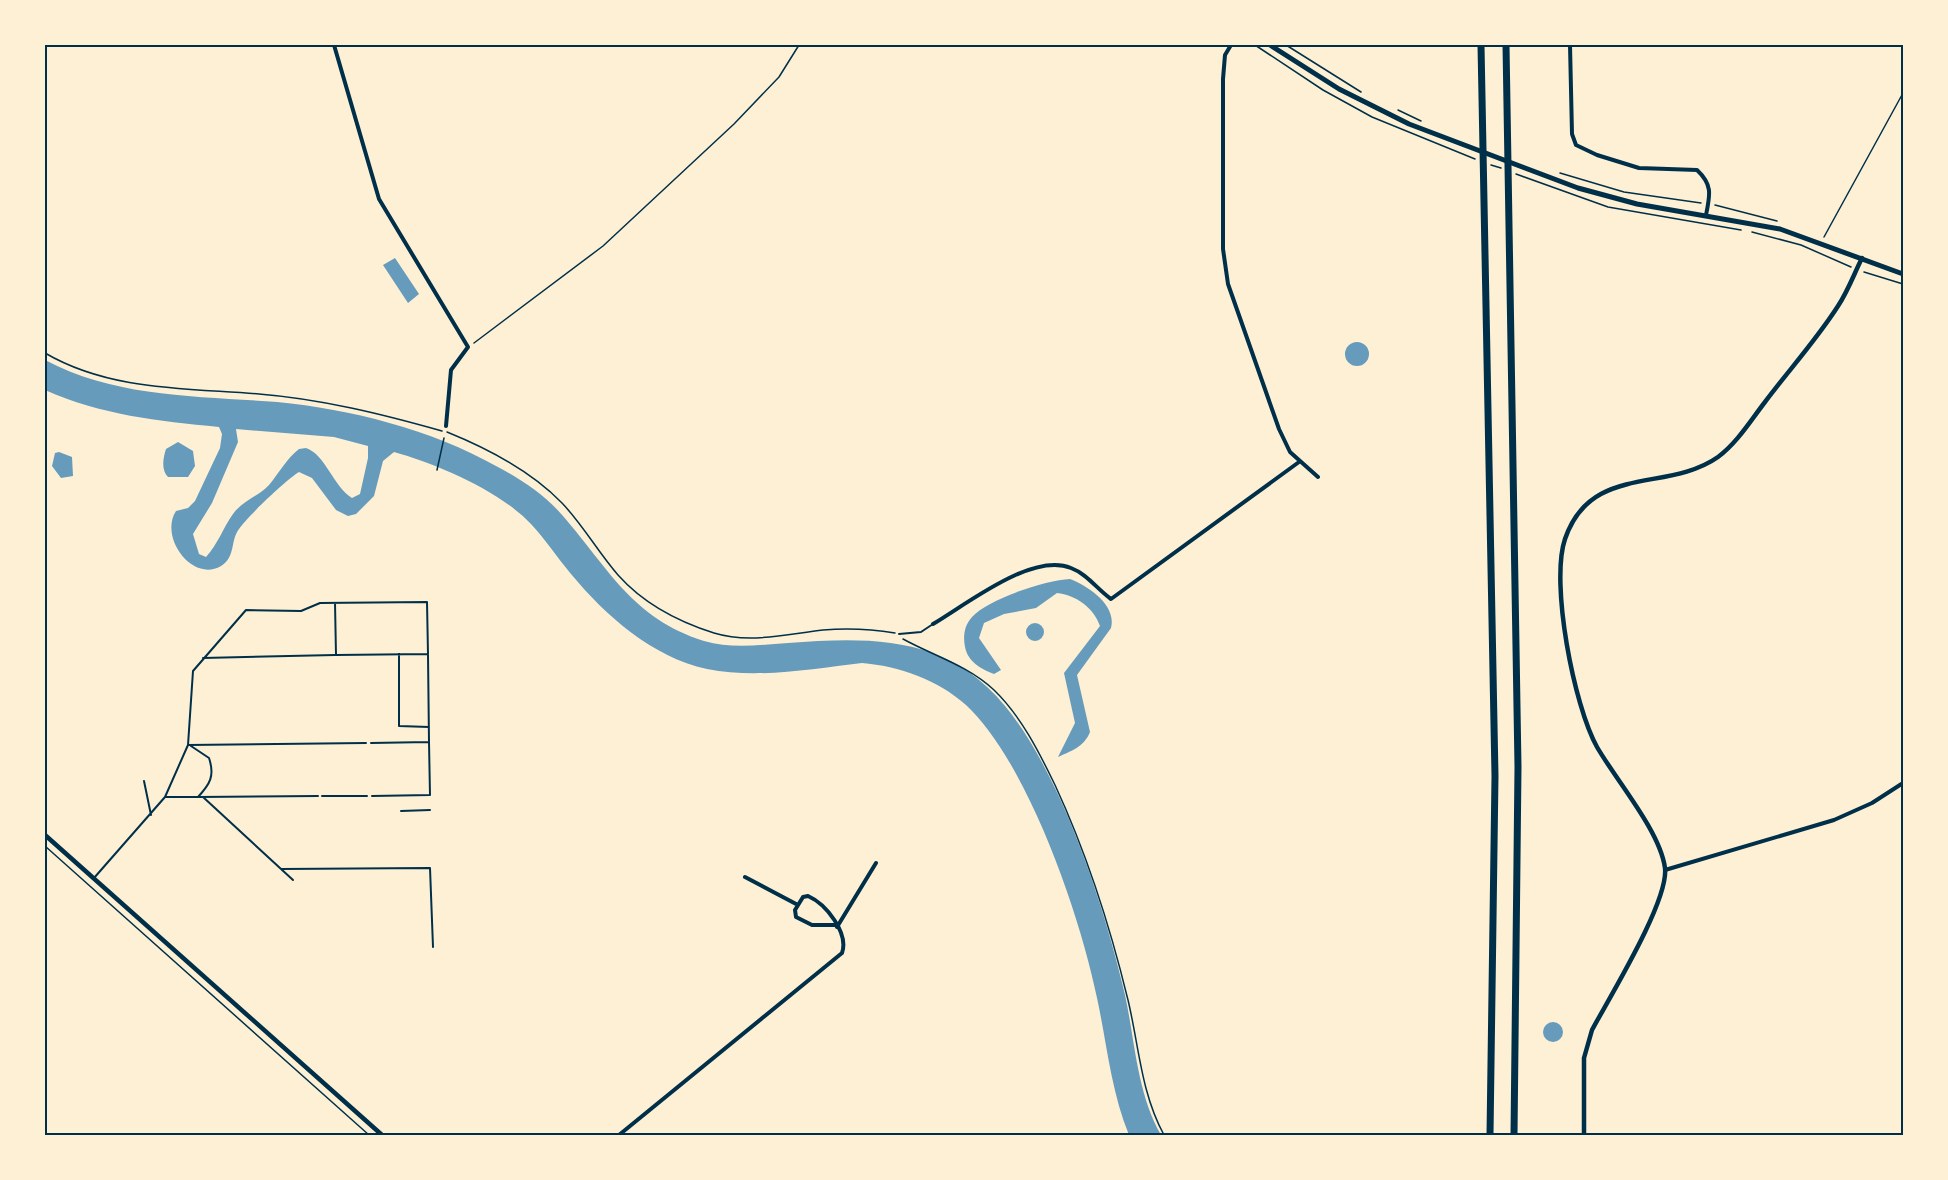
<svg xmlns="http://www.w3.org/2000/svg" width="1948" height="1180" viewBox="0 0 1948 1180" font-family="Manrope,sans-serif">
  <style>
    .water { fill: #669bbc; fill-rule: evenodd }
    .lines { fill: none; stroke-linecap: round; stroke-linejoin: round }
    .path { stroke: #003049; stroke-width: 1.5 }
    .service { stroke: #003049; stroke-width: 2 }
    .minor { stroke: #003049; stroke-width: 4 }
    .tertiary { stroke: #003049; stroke-width: 4.5 }
    .secondary { stroke: #003049; stroke-width: 5 }
    .motorway { stroke: #003049; stroke-width: 7 }
    .neatline { fill: none; stroke: #003049; stroke-width: 2 }
  </style>
  <rect width="100%" height="100%" fill="#fdf0d5"/>
  <path class="water" d="M395,258L419,294L408,303L383,265Z
    M1345 354a12 12 0 1 1 24 0a12 12 0 1 1-24 0Z
    M45,360C116,398 199,396 277,402C351,409 432,430 496,466C521,479 545,495 563,516C609,569 632,618 704,641C731,649 759,645 788,643C871,637 947,635 1005,706C1062,775 1105,908 1125,995C1135,1041 1137,1093 1161,1135H1129C1111,1091 1107,1044 1097,998C1080,915 1028,763 966,705C938,680 899,666 862,663C812,669 757,679 707,669C652,657 606,616 571,574C557,557 545,539 531,524C500,491 437,464 394,452L383,461L374,496L356,514L348,516L336,510L312,478L299,472C287,479 246,518 239,529C230,541 236,557 221,566C192,583 159,537 176,511L188,508L195,501L220,448L222,434L219,427C158,421 101,415 45,390ZM236,429L334,437L368,446V458L360,494L352,498C333,486 325,454 306,448L299,449C287,458 279,473 269,485C259,496 242,501 233,514C223,528 218,544 206,557L199,554L193,534L212,503L238,442Z
    M178,442L193,451L195,466L188,477H168C161,470 163,458 166,449Z
    M59,452L72,457L73,476L61,478L52,466L55,453Z
    M1070,579C1088,586 1117,605 1111,628L1077,675L1090,732C1084,747 1071,751 1058,757L1075,723L1064,673L1100,626C1094,608 1076,595 1057,593L1036,608L1004,614L984,623L979,638L1001,670L994,674C981,669 968,662 965,647C963,636 964,626 972,617C988,599 1046,580 1070,579Z
    M1026 632a9 9 0 1 1 18 0a9 9 0 1 1-18 0Z
    M1543 1032a10 10 0 1 1 20 0a10 10 0 1 1-20 0Z"/>
  <g class="lines">
    <path class="path" d="M1255,45L1323,90L1372,117L1475,159
      M1286,45L1361,92
      M1398,110L1421,121
      M1491,165L1501,168
      M1560,173L1624,192L1701,203
      M1516,174L1608,207L1741,230
      M1715,205L1777,221
      M1752,232L1801,245L1851,267
      M1824,237L1903,93
      M1864,272L1903,284
      M474,343L603,246L734,124L779,77L799,45
      M45,353C110,391 186,388 259,394C321,399 382,414 442,431
      M447,432C489,449 531,471 562,503C583,525 598,552 618,575C643,603 679,622 714,633C750,644 787,634 823,630C847,628 871,629 895,633
      M437,470L444,438
      M903,639C934,656 967,665 994,690C1021,716 1039,752 1055,785C1087,854 1110,926 1128,1000C1139,1046 1141,1093 1164,1135
      M45,846L369,1135"/>
    <path class="service" d="M899,634L921,632L933,624
      M399,654V726L429,727
      M428,655L429,742
      M203,658L335,655
      M371,743L429,742L430,795L372,796
      M188,745L366,743
      M144,781L151,815
      M322,796H367
      M165,797H198C210,784 215,776 209,758L191,746
      M198,797L318,796
      M203,797L293,880
      M401,811L430,810
      M281,869L430,868L433,947
      M94,878L165,797L188,745L193,671L246,610L301,611L320,603L427,602L428,654L336,655L335,603"/>
    <path class="minor" d="M334,45L379,199L468,347L451,370L446,426
      M1231,45L1225,55L1223,79V249L1228,284L1279,429L1290,452L1318,477
      M1570,45L1572,134L1576,145L1597,155L1639,168L1697,170C1713,185 1710,195 1706,215
      M933,624C967,604 1032,552 1071,568C1087,574 1097,589 1111,599L1299,462
      M1665,870L1834,820L1872,803L1903,783
      M745,877L798,905
      M837,927L876,863
      M619,1135L842,953C849,933 826,904 808,896L803,897L795,910L796,917L812,925H836"/>
    <path class="tertiary" d="M45,835L382,1135
      M1584,1135V1058L1592,1030C1609,998 1669,901 1665,868C1660,831 1616,780 1597,747C1574,706 1550,583 1565,539C1591,463 1667,493 1718,457C1737,443 1751,420 1765,402C1789,370 1817,339 1838,306C1848,291 1854,274 1862,258"/>
    <path class="secondary" d="M1270,45L1339,89L1409,124L1578,188L1637,204L1780,229L1903,274"/>
    <path class="motorway" d="M1481,45L1495,776L1490,1135
      M1506,45L1518,767L1514,1135"/>
  </g>
  <rect width="1948" height="1180" fill="none" stroke="#fdf0d5" stroke-width="93"/>
  <rect x="46" y="46" width="1856" height="1088" class="neatline"/>
</svg>
